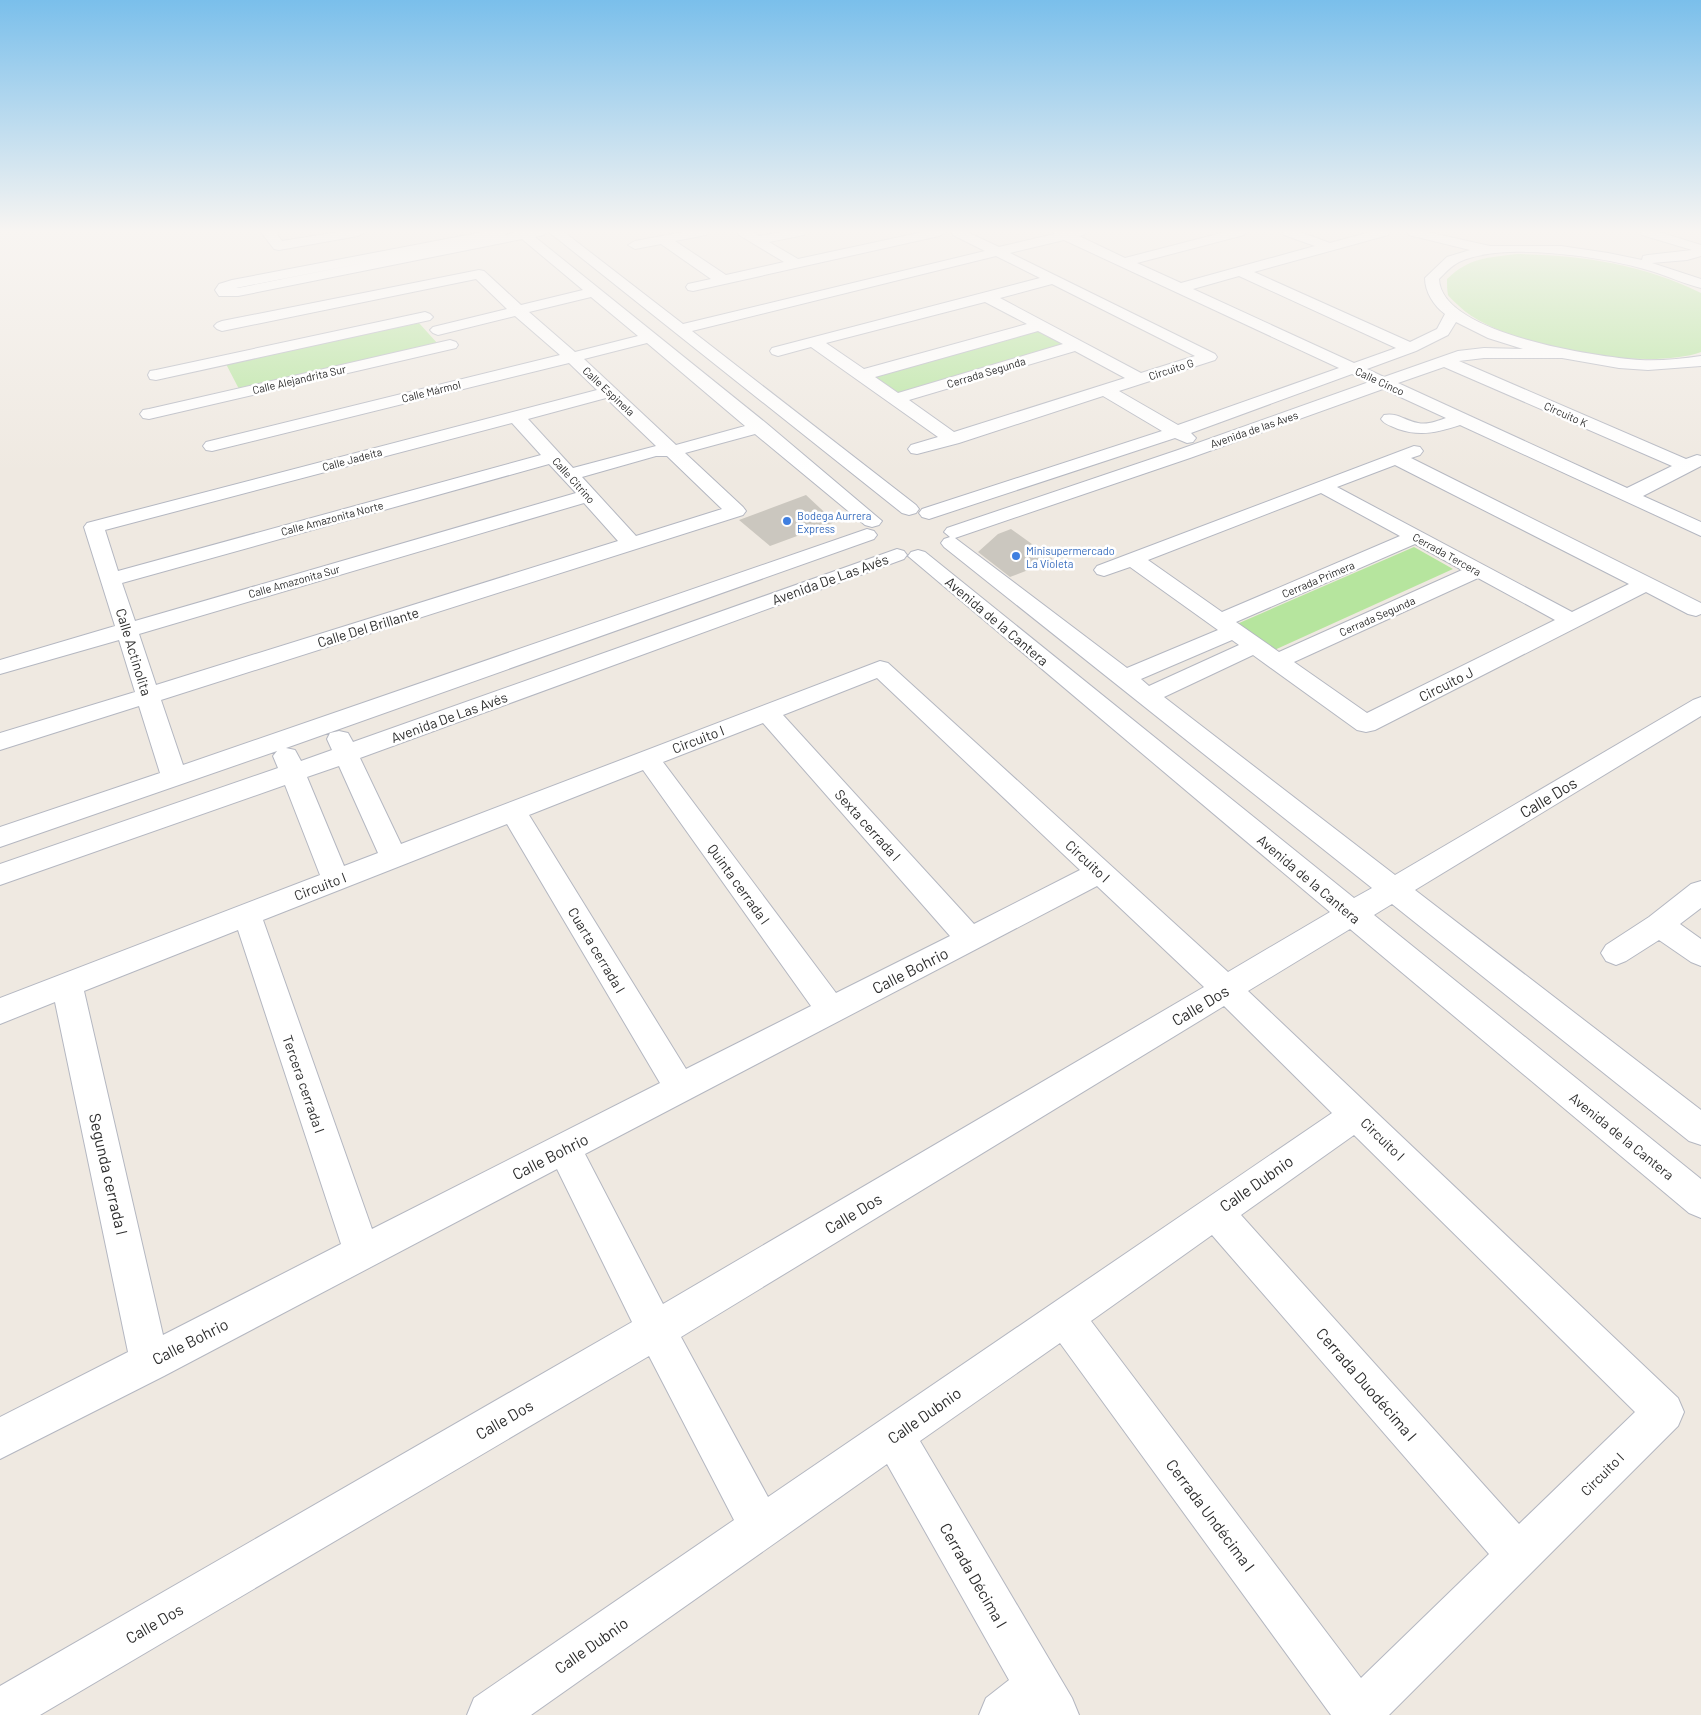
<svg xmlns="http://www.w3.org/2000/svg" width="1701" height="1715" viewBox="0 0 1701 1715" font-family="Barlow,sans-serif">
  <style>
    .green { fill: #b6e59e }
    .building { fill: #cbc7bf }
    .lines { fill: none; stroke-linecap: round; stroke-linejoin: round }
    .minor-casing { stroke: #b4b7c1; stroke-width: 2 }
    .minor { fill: #fff; fill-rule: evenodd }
    .shop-dot { fill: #3f7fe0; stroke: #fff; stroke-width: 2 }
    .labels { text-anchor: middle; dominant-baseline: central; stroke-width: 5; stroke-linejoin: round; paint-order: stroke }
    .far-street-label { font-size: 11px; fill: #2e2e2e; stroke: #fff }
    .far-shop-label { font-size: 11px; fill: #366cbe; stroke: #fff; text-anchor: start }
    .street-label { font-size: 14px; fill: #2e2e2e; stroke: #fff }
    .near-street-label { font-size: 16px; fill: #2e2e2e; stroke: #fff }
  </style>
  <rect width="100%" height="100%" fill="#efe9e1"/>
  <path class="green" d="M1517,254C1581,255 1643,264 1701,293V352C1646,372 1501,347 1459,306C1456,303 1450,298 1448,295C1447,290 1447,284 1447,279C1470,257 1487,258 1517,254Z
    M419,323L438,344L239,389L226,364Z
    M1039,330L1066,345L899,393L874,376Z
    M1414,547L1453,569L1268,653L1230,627Z"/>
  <path class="building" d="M806,495L835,522L770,546L739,520Z
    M1011,529L1054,560L1010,577L978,552L998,534Z"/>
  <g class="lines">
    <g class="minor-casing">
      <path id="minor" d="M261,232H275L282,241L338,232H365L358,236L279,250L274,249Z
        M483,232H507L506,235L515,232H545L544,235L535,237L766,423L882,521L879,525L872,527L865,525L755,434L685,453L743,507L746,511L743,515L161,700L183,765L867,529L874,531L877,535L874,539L286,748L295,750L301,761L332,750L327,739L330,733L339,731L348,733L353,742L897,549L904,551L907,555L904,559L360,758L401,844L880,661L888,663L1228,972L1330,912L908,556L911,552L918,550L925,552L1354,898L1372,888L944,547L941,543L944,539L950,537L944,532L947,528L1178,450L1369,382L1352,374L1191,433L1196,438L1193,442L1187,443L1175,438L929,519L922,517L919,513L922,509L1162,431L1103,396L959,443L917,454L911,453L908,449L911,445L938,437L811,347L778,356L772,354L770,351L772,348L1040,278L996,256L692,331L916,505L919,509L916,513L909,515L902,513L549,232H564L683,324L985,251L953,235L952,232H967L999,247L1054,234L1053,232H1085L1084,235L1079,236L1125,258L1225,232H1245L1244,235L1137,263L1181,283L1315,246L1284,235L1283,232H1300L1330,243L1370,232H1389L1388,235L1254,272L1410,342L1437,329L1445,314C1434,306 1425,292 1425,278L1447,257L1470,250L1409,235L1408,232H1427L1490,246H1561L1608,253L1642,260L1643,256L1648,255L1692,250L1642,235L1641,232H1659L1701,245V256L1687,260L1652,263L1701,279V288C1684,284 1668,276 1651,271C1605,257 1504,241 1459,262C1451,266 1445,273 1439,279C1441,334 1597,357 1640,360C1660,361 1681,359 1701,356V366L1648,370L1619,368L1562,358H1484L1459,361L1686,459L1697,455L1701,456V466L1643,496L1701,522V536L1460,425C1438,432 1421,437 1398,429C1392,426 1385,425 1381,419L1384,415C1397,412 1406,421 1418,423C1428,425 1437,421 1446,418L1383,389L1190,458L955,538L1127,668L1218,630L1130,567L1104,576L1097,574L1094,570L1097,566L1414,446L1420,447L1423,451L1420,455L1411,458L1701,603V614L1696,616L1688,614L1646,592L1375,730L1366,732L1357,730L1253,655L1164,697L1395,875L1693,700L1701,697V716L1415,890L1701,1110V1145L1689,1141L1392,904L1374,915L1701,1179V1218L1689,1213L1350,929L1248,991L1678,1398L1684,1412L1678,1426L1389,1715H1331L1060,1343L920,1441L1072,1698L1079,1715H979L986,1698L1009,1680L887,1464L531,1715H467L474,1698L734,1520L649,1356L40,1715H0V1686L632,1322L557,1169L164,1376L0,1459V1417L128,1352L55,1002L0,1024V998L320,875L285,785L0,885V864L278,768L273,756L277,751L0,847V827L160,773L139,706L0,750V733L135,692L119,640L0,674V660L115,626L84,527L87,523L597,390L569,363L212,451L206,450L203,446L206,442L560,355L515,316L438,335L433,333L430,330L433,327L507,309L476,279L222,331L217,329L214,326L217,323L222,321L479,270L484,271L521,305L583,290L522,239L238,296H219L215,290L219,284L232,280ZM1064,240L1339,368L1178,425L1119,391L1215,360L1217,357L1215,354L1010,253ZM373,261L238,288H235H236ZM1239,276L1396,348L1354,363L1193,289ZM1052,284L1195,356L1141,373L1000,298ZM591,297L638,336L575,352L529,312ZM985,302L1027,324L864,369L826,343ZM1456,322L1488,338L1523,349L1484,348L1458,351L1384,377L1367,369L1416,351L1448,335ZM1038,331L1063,344L898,393L875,377ZM647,343L745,426L676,445L584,359ZM1075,351L1125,378L954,432L909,400ZM1444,367L1672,466L1627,488L1398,383ZM606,398L656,446L573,468L528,419ZM512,423L541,455L118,571L105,530ZM656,456H667L722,509L636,536L582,477ZM549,464L576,493L135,621L122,583ZM1395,465L1629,584L1572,612L1337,487ZM1321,493L1400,536L1222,612L1148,560ZM584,503L618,541L156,685L139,634ZM1415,544L1462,570L1279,652L1236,622ZM1478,578L1555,620L1367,713L1294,662ZM1232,640L1239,645L1149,686L1141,679ZM877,678L1080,870L974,924L783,715ZM763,723L950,936L836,993L663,762ZM339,766L378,853L344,866L307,777ZM643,770L811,1006L686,1069L529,815ZM507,824L660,1083L372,1229L263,920ZM1097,886L1204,987L663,1304L585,1154ZM238,930L341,1244L163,1335L84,991ZM1224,1006L1332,1113L768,1497L681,1337ZM1354,1135L1635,1412L1519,1524L1241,1215ZM1212,1235L1489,1554L1361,1678L1091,1321Z
        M683,232H707L706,235L675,241L726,275L784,262L739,235L738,232H753L759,236L781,232H805L804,235L769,242L798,259L923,232H946L939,236L693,291L688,290L686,287L688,284L711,279L661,244L635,249L628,245L635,241Z
        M425,312L430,314L433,317L430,320L156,380L150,379L148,375L150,371L156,370Z
        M450,340L456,342L458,345L456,348L149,419L143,418L140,414L143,410L149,409Z
        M1701,881V908L1680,924L1701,939V966L1691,962L1659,940L1626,961L1616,965L1606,961L1601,953L1606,945L1649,917L1691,884Z"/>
    </g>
    <use href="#minor" class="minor"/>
  </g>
  <linearGradient id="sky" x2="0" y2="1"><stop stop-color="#7abfeb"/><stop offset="0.49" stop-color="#f8f5f2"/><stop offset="1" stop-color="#f8f5f2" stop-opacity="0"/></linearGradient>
  <rect width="1701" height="472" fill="url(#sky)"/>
  <g class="shop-dot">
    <circle cx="787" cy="521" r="5"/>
    <circle cx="1016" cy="556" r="5"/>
  </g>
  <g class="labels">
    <g class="far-street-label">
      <text transform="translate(1171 369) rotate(-18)">Circuito G</text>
      <text transform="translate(986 372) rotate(-17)">Cerrada Segunda</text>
      <text transform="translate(299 379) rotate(-13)">Calle Alejandrita Sur</text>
      <text transform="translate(1380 381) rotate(25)">Calle Cinco</text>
      <text transform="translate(431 391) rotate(-14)">Calle Mármol</text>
      <text transform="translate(609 391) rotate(43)">Calle Espinela</text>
      <text transform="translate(1566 414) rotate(24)">Circuito K</text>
      <text transform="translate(1254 429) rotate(-19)">Avenida de las Aves</text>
      <text transform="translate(352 459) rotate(-15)">Calle Jadeita</text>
      <text transform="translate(574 480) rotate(48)">Calle Citrino</text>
      <text transform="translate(332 518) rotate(-15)">Calle Amazonita Norte</text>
      <text transform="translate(1447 554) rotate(29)">Cerrada Tercera</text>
      <text transform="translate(1318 579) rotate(-23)">Cerrada Primera</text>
      <text transform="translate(294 581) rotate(-16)">Calle Amazonita Sur</text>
      <text transform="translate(1377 616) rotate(-24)">Cerrada Segunda</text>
    </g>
    <g class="far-shop-label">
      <text x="797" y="515">Bodega Aurrera<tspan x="797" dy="13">Express</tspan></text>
      <text x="1026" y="550">Minisupermercado<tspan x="1026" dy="13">La Violeta</tspan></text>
    </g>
    <g class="street-label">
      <text transform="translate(830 579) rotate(-20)">Avenida De Las Avés</text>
      <text transform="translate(997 621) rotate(40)">Avenida de la Cantera</text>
      <text transform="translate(368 627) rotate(-17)">Calle Del Brillante</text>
      <text transform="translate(134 652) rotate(73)">Calle Actinolita</text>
      <text transform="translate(1446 684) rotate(-27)">Circuito J</text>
      <text transform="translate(449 717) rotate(-20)">Avenida De Las Avés</text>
      <text transform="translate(698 739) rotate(-21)">Circuito I</text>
      <text transform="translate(868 825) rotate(48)">Sexta cerrada I</text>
      <text transform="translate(1088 861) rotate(43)">Circuito I</text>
      <text transform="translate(1309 879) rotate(40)">Avenida de la Cantera</text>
      <text transform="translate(739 884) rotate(54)">Quinta cerrada I</text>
      <text transform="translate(320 886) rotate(-21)">Circuito I</text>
      <text transform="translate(597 950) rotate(59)">Cuarta cerrada I</text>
      <text transform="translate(304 1084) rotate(71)">Tercera cerrada I</text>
      <text transform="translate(1622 1136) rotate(39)">Avenida de la Cantera</text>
      <text transform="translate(1383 1139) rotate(44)">Circuito I</text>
      <text transform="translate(1602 1474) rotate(-45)">Circuito I</text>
    </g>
    <g class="near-street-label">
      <text transform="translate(1548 797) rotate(-31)">Calle Dos</text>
      <text transform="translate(910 970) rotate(-27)">Calle Bohrio</text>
      <text transform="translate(1200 1005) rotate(-31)">Calle Dos</text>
      <text transform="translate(550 1156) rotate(-27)">Calle Bohrio</text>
      <text transform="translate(109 1174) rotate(77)">Segunda cerrada I</text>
      <text transform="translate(1256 1183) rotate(-35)">Calle Dubnio</text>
      <text transform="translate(853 1213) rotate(-31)">Calle Dos</text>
      <text transform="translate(190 1341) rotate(-27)">Calle Bohrio</text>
      <text transform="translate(1367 1384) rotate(49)">Cerrada Duodécima I</text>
      <text transform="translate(924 1415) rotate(-35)">Calle Dubnio</text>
      <text transform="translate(504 1419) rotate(-30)">Calle Dos</text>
      <text transform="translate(1211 1515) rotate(53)">Cerrada Undécima I</text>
      <text transform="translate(974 1575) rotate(60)">Cerrada Décima I</text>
      <text transform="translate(154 1623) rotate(-30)">Calle Dos</text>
      <text transform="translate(591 1645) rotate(-35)">Calle Dubnio</text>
    </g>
  </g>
</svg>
